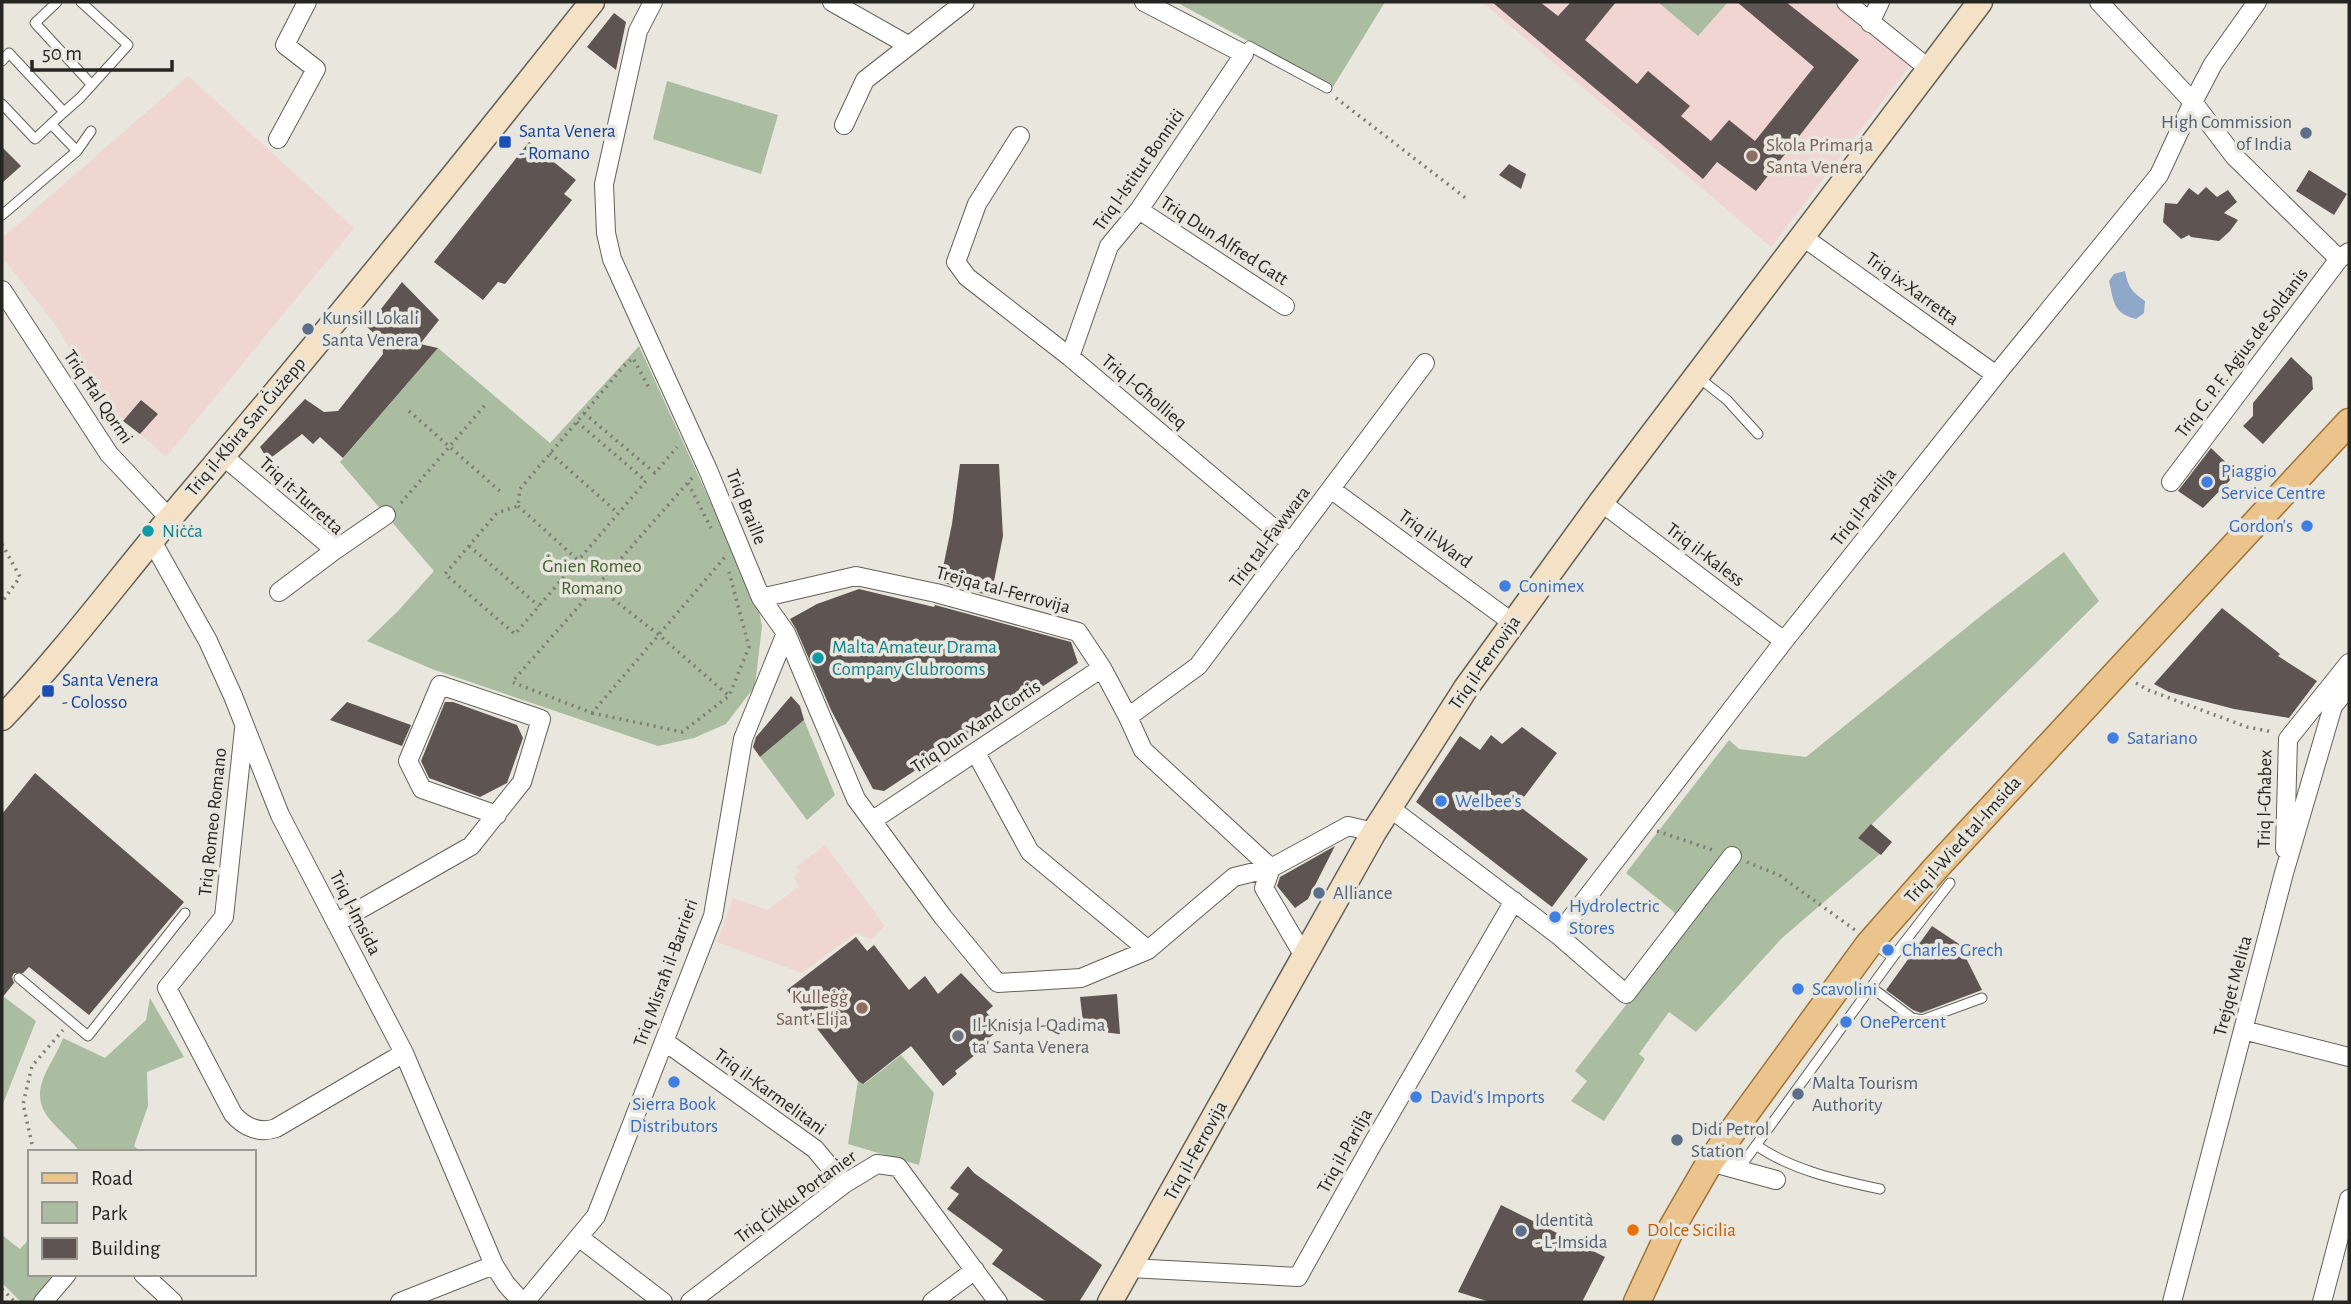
<svg xmlns="http://www.w3.org/2000/svg" width="2351" height="1304" viewBox="0 0 2351 1304" font-family="'Alegreya Sans',sans-serif">
  <style>
    .industrial { fill: #f0d6d0 }
    .education { fill: #f0d5d2 }
    .green { fill: #aabda0 }
    .water { fill: #8fa7c8 }
    .building { fill: #5e5451 }
    .lines { fill: none; stroke-linecap: round; stroke-linejoin: round }
    .service-casing { stroke: #626158; stroke-width: 11 }
    .minor-casing { stroke: #626158; stroke-width: 20 }
    .secondary-casing { stroke: #626158; stroke-width: 27 }
    .primary-casing { stroke: #9d7336; stroke-width: 29 }
    .path { stroke: #7e7d76; stroke-width: 3.5; stroke-dasharray: 2 5; stroke-linecap: butt }
    .service { stroke: #fff; stroke-width: 9 }
    .minor { stroke: #fff; stroke-width: 18 }
    .secondary { stroke: #f5e2c6; stroke-width: 24 }
    .primary { stroke: #ebc48d; stroke-width: 26 }
    .service-dot { fill: #5c6f8a; stroke: #e8e6dd; stroke-width: 2.5 }
    .transit-dot { fill: #1a4fb4; stroke: #e8e6dd; stroke-width: 2.5 }
    .education-dot { fill: #8d6e63; stroke: #e8e6dd; stroke-width: 2.5 }
    .shop-dot { fill: #3f7fe0; stroke: #e8e6dd; stroke-width: 2.5 }
    .culture-dot { fill: #0f9aa8; stroke: #e8e6dd; stroke-width: 2.5 }
    .worship-dot { fill: #6b7280; stroke: #e8e6dd; stroke-width: 2.5 }
    .food-dot { fill: #e8710a; stroke: #e8e6dd; stroke-width: 2.5 }
    .labels { text-anchor: middle; dominant-baseline: central; stroke-width: 7; stroke-linejoin: round; paint-order: stroke }
    .service-label { font-size: 19px; fill: #4e5e75; stroke: #e8e6dd; text-anchor: start }
    .transit-label { font-size: 19px; fill: #164399; stroke: #e8e6dd; text-anchor: start }
    .education-label { font-size: 19px; fill: #785e54; stroke: #e8e6dd; text-anchor: start }
    .street-label { font-size: 19px; fill: #252521; stroke: #e8e6dd }
    .shop-label { font-size: 19px; fill: #366cbe; stroke: #e8e6dd; text-anchor: start }
    .culture-label { font-size: 19px; fill: #0d838f; stroke: #e8e6dd; text-anchor: start }
    .park-label { font-size: 19px; fill: #426230; stroke: #e8e6dd }
    .worship-label { font-size: 19px; fill: #5b616d; stroke: #e8e6dd; text-anchor: start }
    .food-label { font-size: 19px; fill: #c56008; stroke: #e8e6dd; text-anchor: start }
  </style>
  <rect width="100%" height="100%" fill="#e8e6dd"/>
  <path class="industrial" d="M188,76L354,228L166,457L98,396L55,324L2,257V238Z
    M825,845L885,926L871,939L856,933L802,973L717,942L733,898L768,910L799,886L793,877L800,871L796,867Z"/>
  <path class="education" d="M1482,2H1831L1911,64L1771,247Z"/>
  <path class="green" d="M1176,2H1385L1333,87Z
    M1658,2H1728L1698,36Z
    M667,81L778,115L761,174L653,139Z
    M639,346L758,606L762,626L755,686L726,724L694,738L658,746L432,669L367,641L398,611L434,571L340,462L438,348L550,443Z
    M2064,552L2099,601L1858,838L1880,854L1782,938L1696,1032L1669,1012L1639,1054L1645,1059L1604,1121L1571,1101L1587,1081L1575,1071L1684,930L1673,911L1626,873L1729,740L1739,749L1806,757L1987,611Z
    M804,720L835,795L807,820L760,757Z
    M3,996L36,1021L2,1106V998Z
    M150,998L184,1057L147,1072L148,1106L134,1146L141,1152H80C72,1141 62,1133 53,1123C24,1092 51,1069 63,1038L105,1058L146,1020Z
    M901,1055L934,1093L919,1165L848,1144L858,1081L864,1084Z
    M2,1235L20,1249L30,1238V1274H54L31,1302H21L2,1283Z"/>
  <path class="water" d="M2125,271C2128,287 2132,292 2145,301L2144,313L2136,319C2113,313 2114,302 2109,281L2114,274Z"/>
  <path class="building" d="M1492,2H1540L1558,16L1571,2H1616L1585,40L1637,84L1648,71L1690,106L1681,116L1711,141L1729,120L1755,141L1814,67L1737,2H1786L1859,60L1756,191L1717,162L1703,179Z
    M614,13L626,22L616,70L587,47Z
    M529,142L576,180L564,194L572,200L505,284L498,282L483,300L434,262Z
    M2,147L21,166L2,183Z
    M1509,164L1526,174L1521,189L1499,175Z
    M2309,170L2347,194L2334,215L2296,191Z
    M2206,187L2217,197L2228,190L2237,202L2224,213L2238,220L2230,231L2219,241L2191,237L2189,235L2181,239L2163,222L2165,203L2177,204L2189,188L2198,195Z
    M402,282L439,320L420,344L438,348L343,458L320,437L313,444L302,434L268,460L260,447L305,399L324,412L338,411L383,354L382,341L367,327Z
    M2291,357L2312,377L2313,389L2263,444L2243,426L2253,416V403Z
    M141,400L158,414L140,434L123,421Z
    M2211,448L2237,473L2203,508L2178,491Z
    M960,464H999L1003,536L991,596L940,582L952,524Z
    M859,589L934,607L935,605L1071,642L1078,663L884,791L873,789L831,710L796,629L790,619L817,604Z
    M2222,608L2280,654L2278,656L2317,681L2289,718L2234,709L2169,692L2154,684Z
    M791,696L800,706L804,720L760,757L753,747L756,737Z
    M347,702L411,725L402,746L330,720Z
    M445,702H453L517,725L523,738L507,783L480,797L429,778L421,761Z
    M1522,727L1557,753L1518,805L1588,859L1552,907L1416,802L1460,736L1480,750L1491,735L1502,744Z
    M35,773L184,902L89,1015L29,967L23,973H14L12,977L14,983L2,998V814Z
    M1871,824L1892,842L1881,855L1858,838Z
    M1335,846L1308,899L1295,908L1277,886L1280,877Z
    M1932,926L1959,944L1982,990L1921,1013L1913,1010L1886,990Z
    M856,937L867,951L874,945L909,990L925,976L938,994L961,973L993,1006L986,1012L1001,1028L982,1044L975,1055L955,1071L957,1074L943,1086L911,1046L863,1084L858,1081L787,990Z
    M1117,994L1120,1034L1084,1030L1080,997Z
    M968,1166L974,1173L1102,1265L1079,1302H1047L992,1264L1003,1250L947,1209L959,1194L950,1188Z
    M1501,1205L1605,1257L1582,1302H1490L1458,1292Z"/>
  <g class="lines">
    <g class="service-casing">
      <path id="service" d="M57,2L35,23L91,84
        M1244,54L1249,46L1327,88
        M2,61L9,53L64,112L80,98L128,45L81,2
        M2,104L35,139L64,112
        M51,124L77,151
        M2,215L77,151L91,131
        M1698,377L1727,400L1758,434
        M1872,943L1893,957L1950,883
        M19,978L88,1036L185,913
        M1871,987L1912,1018L1922,1020L1982,998
        M1756,1145C1791,1170 1838,1180 1880,1189
        M1738,1170L1893,957"/>
    </g>
    <g class="minor-casing">
      <path id="minor" d="M653,2L638,31L604,184L606,233L612,259L708,470L761,598L786,633L856,799L943,917L995,980L998,983L1081,978L1148,950L1234,877L1271,868L1348,826L1374,832
        M832,2L908,45
        M1846,2L1928,68
        M2099,2L2193,102L2234,156L2339,259
        M1870,23L1880,2
        M844,125L865,80L965,2
        M1020,136L977,204L956,262L967,277L1070,357L1291,543
        M278,139L316,69L285,45L307,2
        M1139,210L1285,306
        M1803,237L1996,375
        M2,290L109,454L170,519
        M1070,357L1109,246L1139,210L1244,54L1144,2
        M223,456L335,550L279,592
        M2171,482L2339,259L2349,252
        M1332,490L1513,623
        M1601,502L1784,641
        M152,541L208,641L233,696L280,815L404,1053L494,1265L506,1284L522,1302
        M335,550L386,515
        M761,598L856,576L936,593L1078,632L1102,668L1128,717L1143,750L1271,868
        M1128,717L1198,666L1425,363
        M244,729L224,917L167,988L233,1114C244,1127 260,1134 276,1128L404,1053
        M976,753L1030,852L1148,950
        M1390,808L1558,935L1626,994L1732,856
        M873,820L1102,668
        M2285,849L2288,739L2349,663
        M1271,868L1264,888L1305,958
        M336,923L471,846L522,782L541,719L440,685L408,761L422,789L497,815
        M1558,935L1784,641L1996,375L2159,175L2193,102L2213,64L2257,2
        M2243,1030L2349,1057
        M664,1041L815,1149L844,1184
        M1710,1162L1776,1180
        M580,1238L663,1302
        M1130,1268L1298,1277L1373,1143L1514,901
        M143,1274L173,1302
        M43,1302L67,1274
        M400,1302L494,1265
        M525,1302L596,1216L713,916L743,739L786,633
        M690,1302L844,1184L877,1164L898,1167L998,1302
        M932,1302L975,1270
        M2172,1302L2284,873L2333,706L2349,687
        M2322,1302L2349,1199"/>
    </g>
    <g class="secondary-casing">
      <path id="secondary" d="M2,718C64,653 118,580 176,511C318,344 456,174 592,2
        M1110,1302L1374,832L1466,688L1601,502L1980,2"/>
    </g>
    <g class="primary-casing">
      <path id="primary" d="M1637,1302L1670,1231L1710,1162L1869,944L1935,869L2349,422"/>
    </g>
    <path class="path" d="M1336,98L1467,199
      M409,411L502,493
      M584,413L655,473L677,447
      M577,422L646,481L515,634L445,574L497,513L518,506L520,489L624,366L633,358L649,388
      M550,453L618,513
      M692,478L512,682L592,713L725,557
      M688,483L711,528
      M401,503L486,404
      M518,506L578,560
      M2,544L20,577L2,602
      M469,546L539,606
      M596,586L659,635L729,696
      M2136,683L2148,690L2247,727L2273,732
      M592,713L682,732L729,696L749,647L729,572
      M1657,831L1713,850
      M1747,862L1779,875L1855,930
      M32,1144L23,1104L32,1066L63,1030
      M2,1289L15,1302"/>
    <use href="#service" class="service"/>
    <use href="#minor" class="minor"/>
    <use href="#secondary" class="secondary"/>
    <use href="#primary" class="primary"/>
  </g>
  <g class="service-dot">
    <circle cx="2306" cy="133" r="7"/>
    <circle cx="308" cy="329" r="7"/>
    <circle cx="1319" cy="893" r="7"/>
    <circle cx="1798" cy="1094" r="7"/>
    <circle cx="1677" cy="1140" r="7"/>
    <circle cx="1521" cy="1231" r="7"/>
  </g>
  <g class="transit-dot">
    <rect x="498" y="135" width="14" height="14" rx="3.5"/>
    <rect x="41" y="684" width="14" height="14" rx="3.5"/>
  </g>
  <g class="education-dot">
    <circle cx="1752" cy="156" r="7"/>
    <circle cx="862" cy="1008" r="7"/>
  </g>
  <g class="shop-dot">
    <circle cx="2207" cy="482" r="7"/>
    <circle cx="2307" cy="526" r="7"/>
    <circle cx="1505" cy="586" r="7"/>
    <circle cx="2113" cy="738" r="7"/>
    <circle cx="1441" cy="801" r="7"/>
    <circle cx="1555" cy="917" r="7"/>
    <circle cx="1888" cy="950" r="7"/>
    <circle cx="1798" cy="989" r="7"/>
    <circle cx="1846" cy="1022" r="7"/>
    <circle cx="674" cy="1082" r="7"/>
    <circle cx="1416" cy="1097" r="7"/>
  </g>
  <g class="culture-dot">
    <circle cx="148" cy="531" r="7"/>
    <circle cx="818" cy="658" r="7"/>
  </g>
  <circle class="worship-dot" cx="958" cy="1036" r="7"/>
  <circle class="food-dot" cx="1633" cy="1230" r="7"/>
  <g class="labels">
    <g class="service-label">
      <text x="2292" y="122" text-anchor="end">High Commission<tspan x="2292" dy="22">of India</tspan></text>
      <text x="322" y="318">Kunsill Lokali<tspan x="322" dy="22">Santa Venera</tspan></text>
      <text x="1333" y="893">Alliance</text>
      <text x="1812" y="1083">Malta Tourism<tspan x="1812" dy="22">Authority</tspan></text>
      <text x="1691" y="1129">Didi Petrol<tspan x="1691" dy="22">Station</tspan></text>
      <text x="1535" y="1220">Identità<tspan x="1535" dy="22">- L-Imsida</tspan></text>
    </g>
    <g class="transit-label">
      <text x="519" y="131">Santa Venera<tspan x="519" dy="22">- Romano</tspan></text>
      <text x="62" y="680">Santa Venera<tspan x="62" dy="22">- Colosso</tspan></text>
    </g>
    <g class="education-label">
      <text x="1766" y="145">Skola Primarja<tspan x="1766" dy="22">Santa Venera</tspan></text>
      <text x="848" y="997" text-anchor="end">Kulleġġ<tspan x="848" dy="22">Sant' Elija</tspan></text>
    </g>
    <g class="street-label">
      <text transform="translate(1139 170) rotate(-55)">Triq l-Istitut Bonniċi</text>
      <text transform="translate(1224 241) rotate(33)">Triq Dun Alfred Gatt</text>
      <text transform="translate(1912 289) rotate(36)">Triq ix-Xarretta</text>
      <text transform="translate(2242 353) rotate(-53)">Triq G. P. F. Agius de Soldanis</text>
      <text transform="translate(1144 392) rotate(40)">Triq l-Għollieq</text>
      <text transform="translate(98 397) rotate(56)">Triq Ħal Qormi</text>
      <text transform="translate(246 427) rotate(-50)">Triq il-Kbira San Ġużepp</text>
      <text transform="translate(301 496) rotate(42)">Triq it-Turretta</text>
      <text transform="translate(746 507) rotate(68)">Triq Braille</text>
      <text transform="translate(1864 507) rotate(-52)">Triq il-Parilja</text>
      <text transform="translate(1270 537) rotate(-53)">Triq tal-Fawwara</text>
      <text transform="translate(1435 539) rotate(36)">Triq il-Ward</text>
      <text transform="translate(1705 555) rotate(37)">Triq il-Kaless</text>
      <text transform="translate(1003 590) rotate(15)">Trejqa tal-Ferrovija</text>
      <text transform="translate(1485 663) rotate(-55)">Triq il-Ferrovija</text>
      <text transform="translate(976 727) rotate(-34)">Triq Dun Xand Cortis</text>
      <text transform="translate(2265 799) rotate(-89)">Triq l-Għabex</text>
      <text transform="translate(213 822) rotate(-84)">Triq Romeo Romano</text>
      <text transform="translate(1963 840) rotate(-48)">Triq il-Wied tal-Imsida</text>
      <text transform="translate(355 913) rotate(63)">Triq l-Imsida</text>
      <text transform="translate(666 973) rotate(-70)">Triq Misraħ il-Barrieri</text>
      <text transform="translate(2233 986) rotate(-75)">Trejqet Melita</text>
      <text transform="translate(770 1092) rotate(36)">Triq il-Karmelitani</text>
      <text transform="translate(1196 1151) rotate(-61)">Triq il-Ferrovija</text>
      <text transform="translate(1345 1151) rotate(-61)">Triq il-Parilja</text>
      <text transform="translate(796 1197) rotate(-36)">Triq Ċikku Portanier</text>
    </g>
    <g class="shop-label">
      <text x="2221" y="471">Piaggio<tspan x="2221" dy="22">Service Centre</tspan></text>
      <text x="2293" y="526" text-anchor="end">Gordon's</text>
      <text x="1519" y="586">Conimex</text>
      <text x="2127" y="738">Satariano</text>
      <text x="1455" y="801">Welbee's</text>
      <text x="1569" y="906">Hydrolectric<tspan x="1569" dy="22">Stores</tspan></text>
      <text x="1902" y="950">Charles Grech</text>
      <text x="1812" y="989">Scavolini</text>
      <text x="1860" y="1022">OnePercent</text>
      <text x="1430" y="1097">David's Imports</text>
      <text x="674" y="1104" text-anchor="middle">Sierra Book<tspan x="674" dy="22">Distributors</tspan></text>
    </g>
    <g class="culture-label">
      <text x="162" y="531">Niċċa</text>
      <text x="832" y="647">Malta Amateur Drama<tspan x="832" dy="22">Company Clubrooms</tspan></text>
    </g>
    <g class="park-label">
      <text x="592" y="566">Ġnien Romeo<tspan x="592" dy="22">Romano</tspan></text>
    </g>
    <g class="worship-label">
      <text x="972" y="1025">Il-Knisja l-Qadima<tspan x="972" dy="22">ta' Santa Venera</tspan></text>
    </g>
    <g class="food-label">
      <text x="1647" y="1230">Dolce Sicilia</text>
    </g>
  </g>
  <rect width="2351" height="1304" fill="none" stroke="#252521" stroke-width="7"/>
  <rect x="28" y="1150" width="228" height="126" fill="#e8e6dd" stroke="#9a9992" stroke-width="2"/>
  <rect x="42" y="1173" width="35" height="10" fill="#ebc48d" stroke="#9a9992" stroke-width="2"/>
  <text x="91" y="1185" font-size="21" fill="#252521">Road</text>
  <rect x="42" y="1202" width="35" height="21" fill="#aabda0" stroke="#9a9992" stroke-width="2"/>
  <text x="91" y="1220" font-size="21" fill="#252521">Park</text>
  <rect x="42" y="1238" width="35" height="21" fill="#5e5451" stroke="#9a9992" stroke-width="2"/>
  <text x="91" y="1255" font-size="21" fill="#252521">Building</text>
  <path d="M32 60v10h140v-10" fill="none" stroke="#252521" stroke-width="3.5"/>
  <text x="42" y="60" font-size="21" fill="#252521" stroke="#e8e6dd" stroke-width="5" paint-order="stroke">50 m</text>
</svg>
